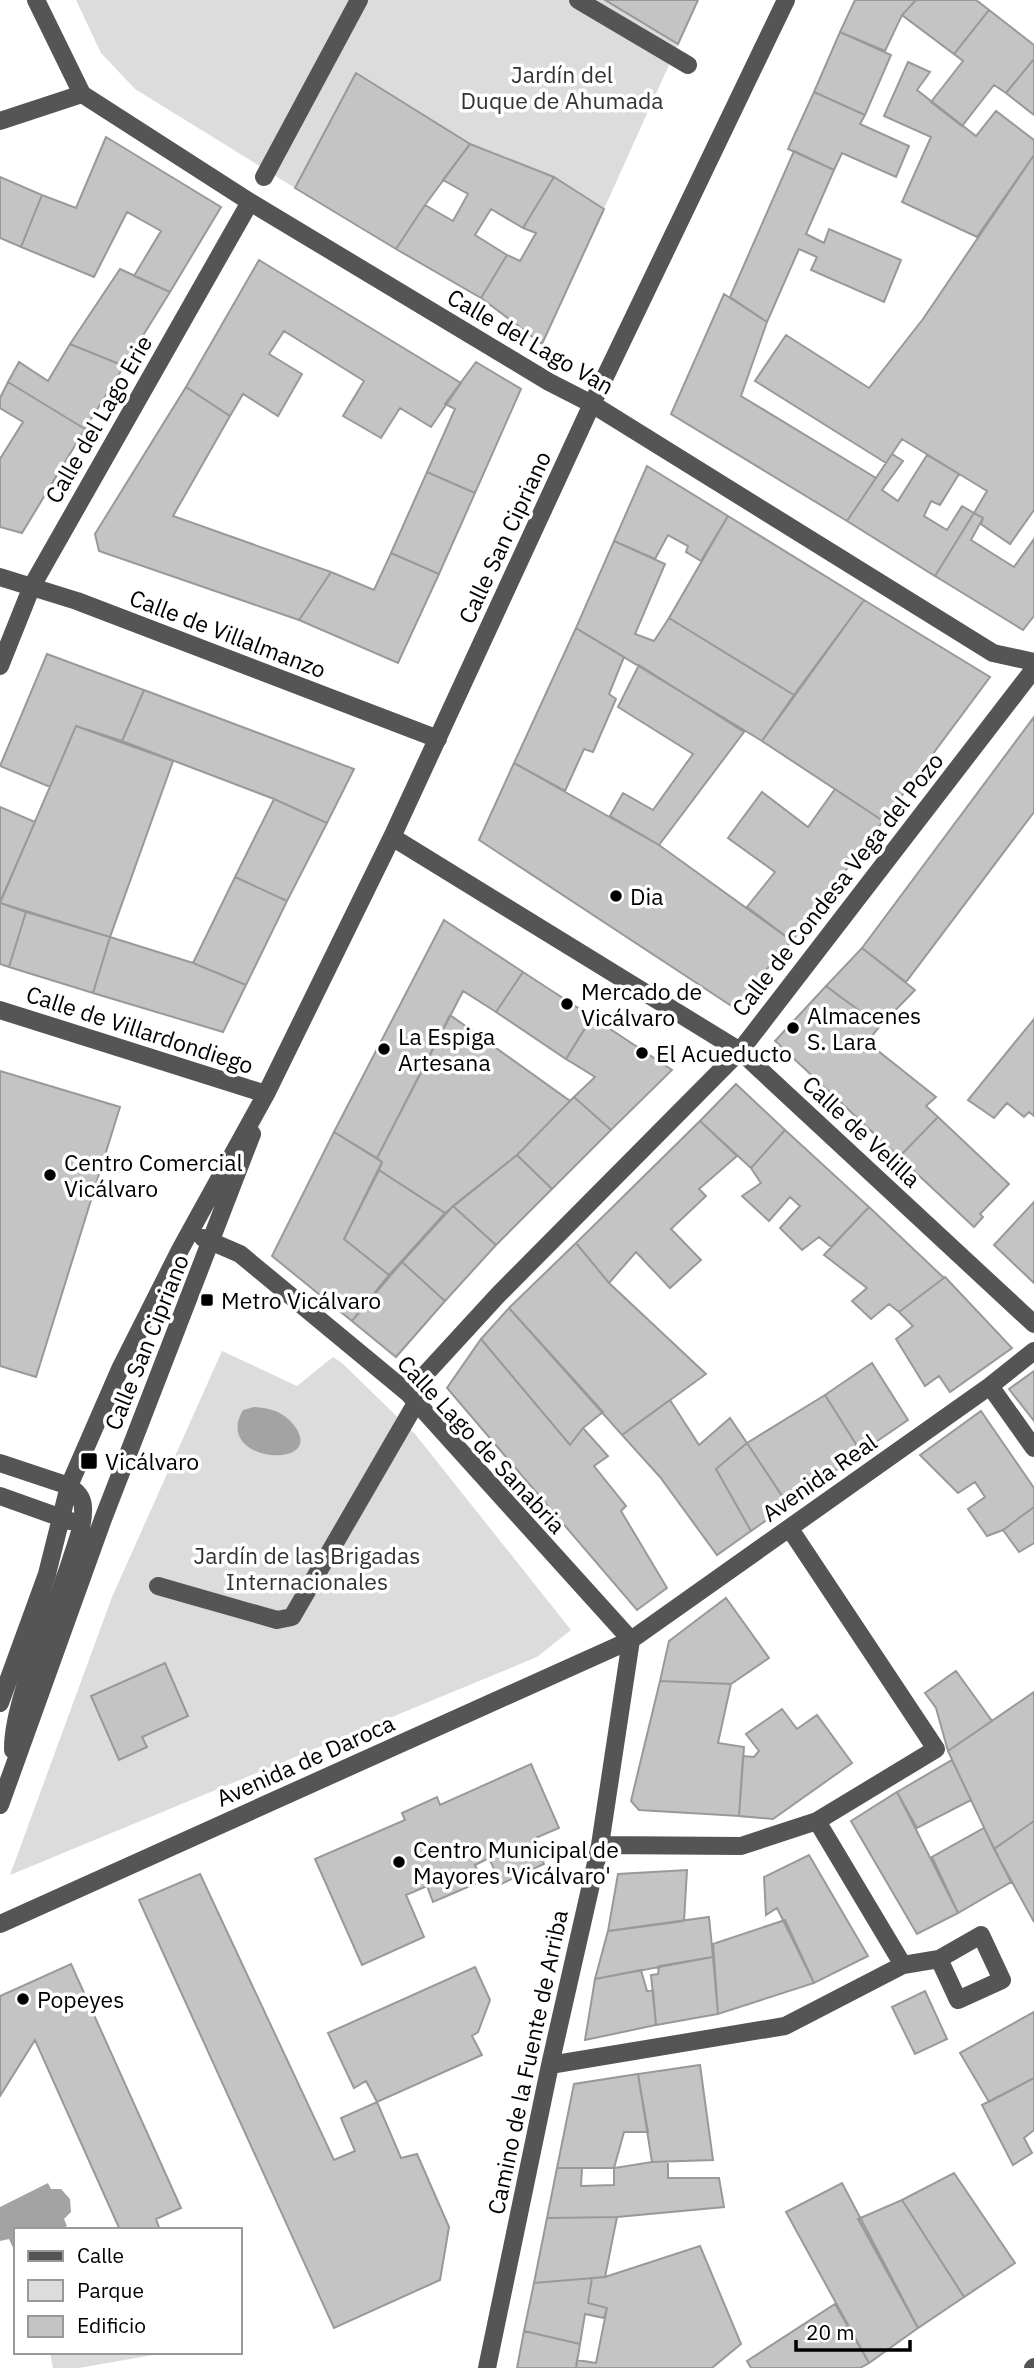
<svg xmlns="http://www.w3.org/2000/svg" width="1034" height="2368" viewBox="0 0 1034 2368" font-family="'IBM Plex Sans',sans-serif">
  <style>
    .green { fill: #dcdcdc }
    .water { fill: #a3a3a3 }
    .building { fill: #c4c4c4; stroke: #999; stroke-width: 2 }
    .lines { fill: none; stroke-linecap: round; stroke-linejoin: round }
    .minor { stroke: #555; stroke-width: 18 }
    .poi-dot { fill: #000; stroke: #fff; stroke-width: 2.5 }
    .labels { text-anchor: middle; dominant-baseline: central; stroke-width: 7; stroke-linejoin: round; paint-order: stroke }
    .park-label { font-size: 23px; fill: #333; stroke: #fff }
    .street-label { font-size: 23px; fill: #000; stroke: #fff }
    .poi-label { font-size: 23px; fill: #000; stroke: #fff; text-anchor: start }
  </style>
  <rect width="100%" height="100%" fill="#fff"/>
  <path class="green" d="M76,0H605L678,45L604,209L554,177L470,144L356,74L295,188L135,89L101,53Z
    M222,1351L297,1386L333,1357L342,1363L415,1434L571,1630L537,1657L10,1875L112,1597Z
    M50,2352H170L79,2368H53Z"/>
  <path class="water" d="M254,1407C270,1408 282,1411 293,1424C331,1471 211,1464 243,1410Z
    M48,2183L51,2189H61L70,2199L71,2212L64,2219L67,2226L59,2230H16L14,2250L9,2239L0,2241V2207Z"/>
  <path class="building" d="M605,0H698L678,44Z
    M855,0H916L902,15L885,51L840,32Z
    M916,0H976L989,10L954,54L902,15Z
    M989,10L1034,45V59L1006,93L994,85L962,126L931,102L963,61L954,54Z
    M840,32L891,55L865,115L814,92Z
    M1034,59V115L1006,93Z
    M908,62L930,72L917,90L976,136L996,111L1034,140V155L977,237L902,202L931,137L884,116Z
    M356,73L470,144L425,205L396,249L295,188Z
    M814,92L865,115L860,124L909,146L896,177L842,153L834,170L788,149Z
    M106,137L221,207L170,292L134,276L161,231L127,212L94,277L21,247L42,195L76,208Z
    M470,144L554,177L523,228L491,209L475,235L507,255L481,298L396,249L425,205L453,221L468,194L443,180Z
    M794,151L834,170L806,234L824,243L829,229L901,260L884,302L811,270L817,257L799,249L767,322L730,297Z
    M1034,155V510L1010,544L981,524L983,518L974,513L987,491L902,439L886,463L755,381L786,335L869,388L923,319Z
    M0,177L42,195L21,247L0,238Z
    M554,177L604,209L542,344L481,298L507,255L520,261L536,233L523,228Z
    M259,260L461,383L431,427L400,408L381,438L343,416L364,381L284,331L269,354L302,374L278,416L243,394L230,416L186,387Z
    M120,269L170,292L124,366L70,344Z
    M724,294L767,322L741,396L876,478L847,521L671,414Z
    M70,344L124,366L85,429L8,382L19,362L48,381Z
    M476,362L521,389L475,493L427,472L455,409L445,404Z
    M8,382L85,429L22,533L0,527V459L23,422L0,408V398Z
    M186,387L230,416L173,516L331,572L299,620L99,551L95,534Z
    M892,454L903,461L882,490L898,501L927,455L959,474L940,505L931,501L924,516L947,530L962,506L974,513L935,576L847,521Z
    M647,466L728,516L701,561L686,552L688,546L668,535L655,559L614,541Z
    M427,472L475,493L439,574L391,553Z
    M974,513L983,518L971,540L1014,567L1034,539V616L1023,630L935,576Z
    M728,516L864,600L794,695L669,618Z
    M614,541L665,564L635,634L654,641L669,618L794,695L762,741L576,628Z
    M391,553L439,574L398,663L299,620L331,572L374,590Z
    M864,600L990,677L883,821L762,741Z
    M576,628L624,657L609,694L616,699L593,752L584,749L565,791L514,763Z
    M47,654L144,690L122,741L76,726L50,787L0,766Z
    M639,665L744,732L659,845L610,816L623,793L653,810L693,754L618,707Z
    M144,690L354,769L327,823L274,799L122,741Z
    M1034,717V812L906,982L862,948Z
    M76,726L173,761L110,937L0,903Z
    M514,763L659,845L792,941L733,1007L479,840Z
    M835,789L883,821L792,941L747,907L775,872L728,838L762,792L808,827Z
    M274,799L327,823L287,901L235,877Z
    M0,807L35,822L0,902Z
    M235,877L287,901L246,985L193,963Z
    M0,903L26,912L9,967L0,964Z
    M26,912L110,937L93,993L9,967Z
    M444,920L523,972L496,1012L463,991L377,1158L334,1132Z
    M110,937L193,963L246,985L223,1032L93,993Z
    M862,948L915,990L880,1026L826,986Z
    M523,972L592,1017L566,1059L496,1012Z
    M826,986L880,1026L867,1042L936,1097L926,1106L938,1117L899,1157L775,1041Z
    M450,1015L570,1101L517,1155L445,1213L379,1170L382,1162L377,1158Z
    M592,1017L672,1070L611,1130L574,1097L595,1077L566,1059Z
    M1034,1019V1116L1029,1112L1024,1117L1007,1103L994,1118L968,1100Z
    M0,1071L120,1107L36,1377L0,1366Z
    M736,1084L785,1130L751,1168L700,1121Z
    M574,1097L611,1130L552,1189L517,1155Z
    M938,1117L1009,1184L980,1214L983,1217L974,1227L899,1157Z
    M700,1121L737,1156L699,1189L706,1196L671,1229L701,1260L670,1288L636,1252L609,1283L576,1243Z
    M785,1130L869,1207L831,1247L819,1237L802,1250L780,1228L800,1206L790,1197L769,1221L742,1196L761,1183L751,1168Z
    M334,1132L382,1162L344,1239L389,1275L352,1321L272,1256Z
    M517,1155L552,1189L496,1245L453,1206Z
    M379,1170L445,1213L389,1275L344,1239Z
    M1034,1202V1283L994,1245Z
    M453,1206L496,1245L445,1301L402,1262Z
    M869,1207L944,1278L899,1312L889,1304L871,1319L852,1301L867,1288L824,1255Z
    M576,1243L609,1283L706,1374L622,1435L509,1308Z
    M402,1262L445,1301L396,1357L352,1321Z
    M945,1277L1012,1348L950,1392L939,1376L925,1386L896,1339L913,1326L899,1312Z
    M509,1308L603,1412L583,1428L570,1445L481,1339Z
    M481,1339L570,1445L583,1428L608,1456L594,1466L626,1506L621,1511L667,1588L637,1610L447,1388Z
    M872,1363L908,1420L861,1452L825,1395Z
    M1034,1371V1421L1009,1389Z
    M825,1395L861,1452L788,1505L747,1443Z
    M670,1400L699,1445L730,1418L747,1443L716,1469L751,1531L717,1555L660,1477L622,1435Z
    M981,1411L1034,1488V1507L1003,1530L987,1536L968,1509L985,1497L975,1482L958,1493L920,1455Z
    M747,1443L788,1505L751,1531L716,1469Z
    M1034,1507V1543L1019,1552L1003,1530Z
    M726,1598L769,1658L731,1684L660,1681L669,1641Z
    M165,1663L188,1716L142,1737L147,1747L119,1760L91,1696Z
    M956,1671L992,1721L948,1751L936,1708L925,1693Z
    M660,1681L731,1684L718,1743L744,1747L739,1816L639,1810L631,1801Z
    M1034,1692V1821L994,1849L948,1751Z
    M782,1709L797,1729L817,1715L852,1763L773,1819L739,1816L743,1756L754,1757L759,1751L746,1734Z
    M952,1760L971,1800L917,1828L897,1792Z
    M531,1764L559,1828L533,1839L544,1864L501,1884L489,1858L475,1865L482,1881L433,1902L427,1886L406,1895L424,1937L362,1965L315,1859L405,1820L402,1813L437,1797L440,1805Z
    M897,1792L958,1913L917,1934L851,1821Z
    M1034,1821V1922L994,1849Z
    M984,1828L1011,1882L958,1913L932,1857Z
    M809,1855L868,1956L814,1983L777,1908L766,1915L764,1877Z
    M687,1870L684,1921L608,1931L618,1874Z
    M200,1874L334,2160L355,2151L341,2118L377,2102L401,2158L417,2154L449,2227L440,2280L334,2328L139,1900Z
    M709,1917L713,1957L595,1979L608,1931Z
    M785,1920L814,1983L718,2014L713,1944Z
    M713,1957L718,2014L656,2025L651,1975L658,1974L659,1966Z
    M71,1964L181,2208L156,2219L160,2230H120L35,2040L0,2096V1996Z
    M475,1967L490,2000L478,2032L472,2036L482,2055L377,2102L366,2081L354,2088L328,2033Z
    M641,1970L647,1991L653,1990L656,2025L585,2040L595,1979Z
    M925,1991L947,2039L915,2054L892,2007Z
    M1034,2012V2078L989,2102L960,2053Z
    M700,2065L713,2160L652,2162L638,2074Z
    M638,2074L648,2132H624L614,2168H557L574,2084Z
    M1034,2078V2130L1024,2138L1032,2153L1013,2165L982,2105Z
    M652,2162H668V2178H719L724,2207L617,2217L547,2218L557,2168H582L581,2186L614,2185V2168Z
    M954,2173L1015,2263L964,2297L902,2200Z
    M842,2183L918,2328L869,2363L786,2212Z
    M902,2200L964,2297L918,2328L858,2219Z
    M617,2217L605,2277L534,2283L547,2218Z
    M700,2246L741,2344L712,2368H576L577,2360L596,2363L607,2308L588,2303L592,2278L605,2277Z
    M592,2278L588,2303L607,2308L604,2318L585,2314L580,2344L524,2331L534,2283Z
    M835,2304L869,2363L860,2368H751L747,2361Z
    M524,2331L580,2344L576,2368H517Z"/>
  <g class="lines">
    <path class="minor" d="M36,0L82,94
      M578,0L688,65
      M82,94L250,202L549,382L592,404L993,653L1034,662
      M0,121L82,94
      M264,177L359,0
      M0,577L77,601L438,739
      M0,666L32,586L250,202
      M392,837L740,1051L1034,1324
      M0,1010L266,1094
      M203,1238L240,1254L408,1393L631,1640
      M990,1386L1034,1448
      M408,1393L498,1295L740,1051L1034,669
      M0,1463L69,1486C77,1492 83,1497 83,1508C84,1525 76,1544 71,1560C55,1611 12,1701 13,1750
      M0,1496L70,1521
      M158,1586L277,1620L292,1617L416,1403
      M0,1703L47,1574L69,1486L120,1369L181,1248L266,1094L392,837L592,404L786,0
      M0,1805L103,1519L252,1134
      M817,1821L903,1965
      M600,1845L741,1846L817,1821L936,1749L790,1529
      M0,1924L631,1640L990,1386L1034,1351
      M550,2065L785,2026L903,1965L939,1959L958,2000L1002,1980L981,1935L939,1959
      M487,2368L550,2065L600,1845L631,1640
      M1033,2368L1034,2367"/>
  </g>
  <g class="poi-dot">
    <circle cx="616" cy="896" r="7"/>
    <circle cx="567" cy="1004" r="7"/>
    <circle cx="793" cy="1028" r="7"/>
    <circle cx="384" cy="1049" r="7"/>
    <circle cx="642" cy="1053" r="7"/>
    <circle cx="50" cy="1175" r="7"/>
    <rect x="200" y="1293" width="14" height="14" rx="3.5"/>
    <rect x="80" y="1452" width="18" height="18" rx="3.5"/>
    <circle cx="399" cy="1862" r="7"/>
    <circle cx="23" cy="1999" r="7"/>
  </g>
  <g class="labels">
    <g class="park-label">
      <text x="562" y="74">Jardín del<tspan x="562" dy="26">Duque de Ahumada</tspan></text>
      <text x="307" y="1555">Jardín de las Brigadas<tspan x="307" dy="26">Internacionales</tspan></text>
    </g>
    <g class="street-label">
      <text transform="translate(531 341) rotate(30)">Calle del Lago Van</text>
      <text transform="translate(98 419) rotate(-60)">Calle del Lago Erie</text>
      <text transform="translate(504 537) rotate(-65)">Calle San Cipriano</text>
      <text transform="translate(228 633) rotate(21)">Calle de Villalmanzo</text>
      <text transform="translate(837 884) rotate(-52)">Calle de Condesa Vega del Pozo</text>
      <text transform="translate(140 1029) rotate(18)">Calle de Villardondiego</text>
      <text transform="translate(862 1131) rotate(43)">Calle de Velilla</text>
      <text transform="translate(146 1342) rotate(-68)">Calle San Cipriano</text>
      <text transform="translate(482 1444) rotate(47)">Calle Lago de Sanabria</text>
      <text transform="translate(819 1477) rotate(-35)">Avenida Real</text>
      <text transform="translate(305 1760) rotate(-24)">Avenida de Daroca</text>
      <text transform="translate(527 2062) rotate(-78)">Camino de la Fuente de Arriba</text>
    </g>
    <g class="poi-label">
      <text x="630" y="896">Dia</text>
      <text x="581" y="991">Mercado de<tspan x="581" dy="26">Vicálvaro</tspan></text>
      <text x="807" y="1015">Almacenes<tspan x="807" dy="26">S. Lara</tspan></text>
      <text x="398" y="1036">La Espiga<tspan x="398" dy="26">Artesana</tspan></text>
      <text x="656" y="1053">El Acueducto</text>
      <text x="64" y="1162">Centro Comercial<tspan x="64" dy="26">Vicálvaro</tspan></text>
      <text x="221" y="1300">Metro Vicálvaro</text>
      <text x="105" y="1461">Vicálvaro</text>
      <text x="413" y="1849">Centro Municipal de<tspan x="413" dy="26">Mayores 'Vicálvaro'</tspan></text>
      <text x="37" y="1999">Popeyes</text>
    </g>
  </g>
  <rect x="14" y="2228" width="228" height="126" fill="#ffffff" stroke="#999999" stroke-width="2"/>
  <rect x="28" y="2251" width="35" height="10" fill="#555555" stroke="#999999" stroke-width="2"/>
  <text x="77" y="2263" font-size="21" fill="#000000">Calle</text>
  <rect x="28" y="2280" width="35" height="21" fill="#dcdcdc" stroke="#999999" stroke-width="2"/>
  <text x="77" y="2298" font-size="21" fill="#000000">Parque</text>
  <rect x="28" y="2316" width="35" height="21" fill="#c4c4c4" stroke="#999999" stroke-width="2"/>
  <text x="77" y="2333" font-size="21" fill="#000000">Edificio</text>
  <path d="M796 2340v10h114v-10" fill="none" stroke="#000000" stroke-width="3.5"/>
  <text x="806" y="2340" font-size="21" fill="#000000" stroke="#ffffff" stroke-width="5" paint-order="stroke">20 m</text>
</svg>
